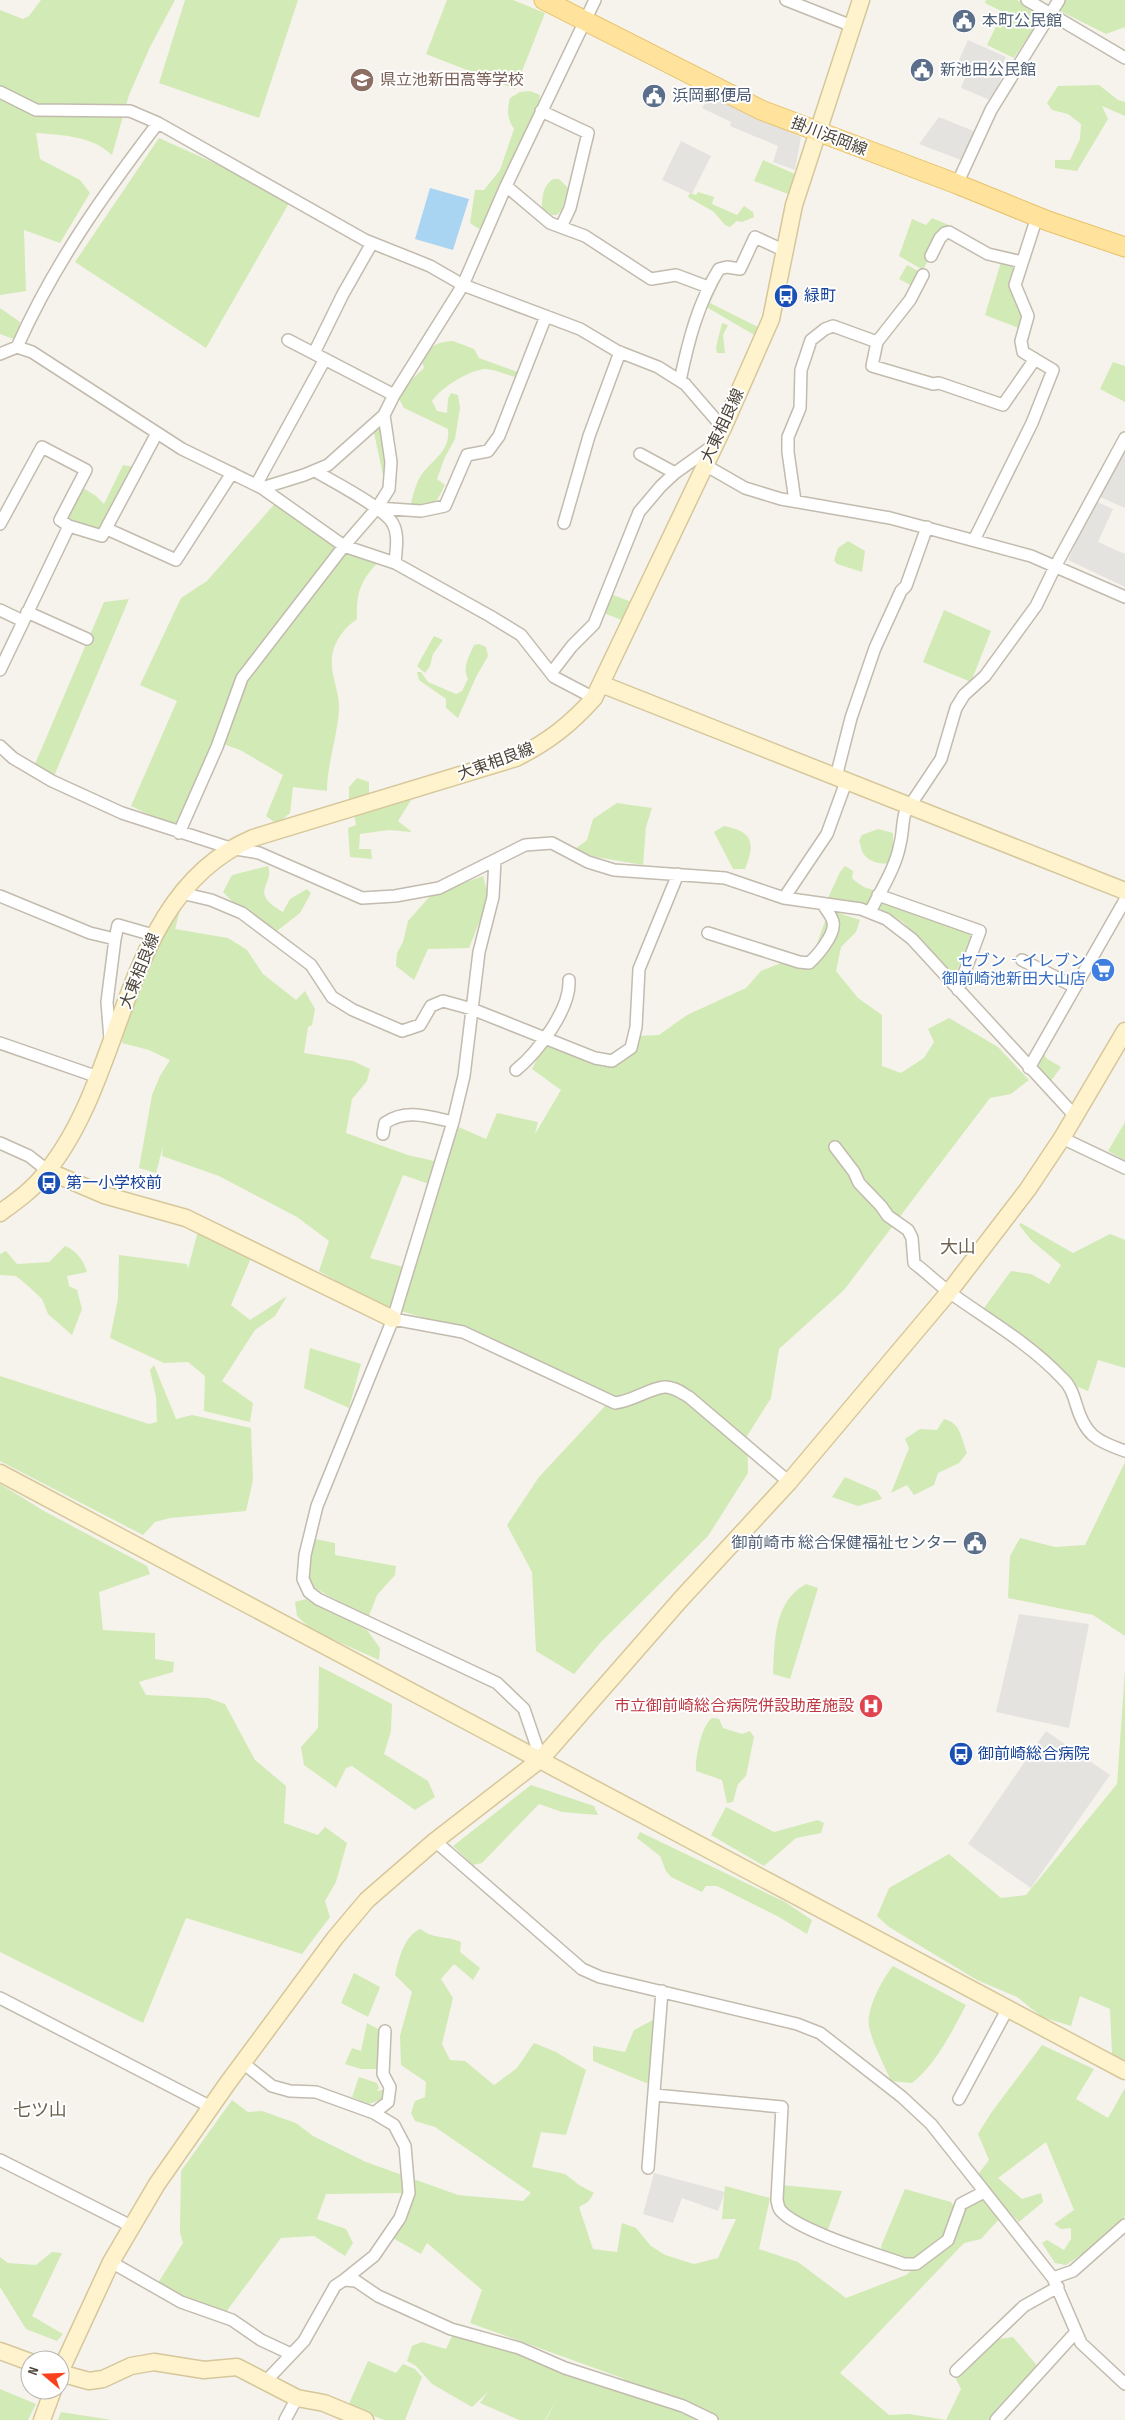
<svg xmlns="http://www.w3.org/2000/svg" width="1125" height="2420" viewBox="0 0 1125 2420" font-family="'Sofia Sans Condensed','Noto Sans JP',sans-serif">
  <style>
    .green { fill: #d2eab5 }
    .parking { fill: #e5e3e0 }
    .water { fill: #a9d4f2 }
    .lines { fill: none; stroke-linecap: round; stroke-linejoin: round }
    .street-casing { stroke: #c2bbae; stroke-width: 14 }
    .secondary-casing { stroke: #d6c79b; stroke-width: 19 }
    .primary-casing { stroke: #e6c16a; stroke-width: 21 }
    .street { stroke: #fff; stroke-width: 11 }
    .secondary { stroke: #fff3cd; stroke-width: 16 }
    .primary { stroke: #ffe39c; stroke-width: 19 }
    .labels { text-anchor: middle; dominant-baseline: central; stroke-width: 4; stroke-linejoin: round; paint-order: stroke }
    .service-label { font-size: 16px; fill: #4e5e75; stroke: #fff; text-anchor: start }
    .education-label { font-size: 16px; fill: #785e54; stroke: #fff; text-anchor: start }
    .street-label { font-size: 16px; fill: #4b4439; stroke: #fff }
    .transit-label { font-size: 16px; fill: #164399; stroke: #fff; text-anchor: start }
    .shop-label { font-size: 16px; fill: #366cbe; stroke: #fff; text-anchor: end }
    .health-label { font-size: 16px; fill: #be3a42; stroke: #fff; text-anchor: end }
    .neighbourhood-label { font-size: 18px; fill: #6e6250; stroke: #fff }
  </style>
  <rect width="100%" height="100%" fill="#f6f3ec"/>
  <path class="green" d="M41,0H175L150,47L129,95L112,155C92,136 63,135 36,133L40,159L80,180L90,193L60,243L24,230L26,291L0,295V10L23,19L29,16Z
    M185,0H298L259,118L159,83Z
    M447,0H513L545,13L515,89L426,54Z
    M986,0H1017L1043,15L1014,58L987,45L1003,12L985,3Z
    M1061,0H1125V27L1106,34L1056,9Z
    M1099,85L1118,100L1125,102V116L1102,106L1108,119L1077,171L1055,168V160H1070L1080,139L1081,124L1068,114L1052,110L1047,103L1058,86Z
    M530,91L540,95L538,109L486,220L479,229L470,223L475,190H484L500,170L514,129C507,118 507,111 510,98L520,92Z
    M159,138L292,198L206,348L75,262Z
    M763,160L795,174L788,194L754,181Z
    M553,179H559L568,188L562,209L557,215H552L542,208C542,196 543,186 553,179Z
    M698,192L714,197L712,204L737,215L744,206L753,212L754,217L742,222L737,221L730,227L725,225L714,212L688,197L690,193L696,195Z
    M932,218L949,225L939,239L923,270L899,256L912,219L926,225Z
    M1001,262L1021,265L1014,289L1023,314L1021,329L985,315Z
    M907,265L922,273L914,287L899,279Z
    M724,272L710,303L760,328L756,336L703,305L708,288Z
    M0,308L20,322L16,340L0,334Z
    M722,323L728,325L723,335L725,353H717L716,347Z
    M453,341L474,349L479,358L520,373L518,378C509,376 493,368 484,369C466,372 442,387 432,401L437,411L447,413L448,399L451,393L458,395L460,408L455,439L445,457L437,479L445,485L434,506L409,510C412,500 414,489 419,479C427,462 451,454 448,429L404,408L399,399L410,381L424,368L422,361C430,346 436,342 453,341Z
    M1113,362L1125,366V402L1100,389Z
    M383,419L389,461L386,489L373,428Z
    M123,465L134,467L104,529H90L65,516L80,486L96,496L104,504Z
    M278,500L342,548L383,557C362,579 356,589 357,619C346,627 339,635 334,648C327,668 338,685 339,705C339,733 327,762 327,791L293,787L290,813L277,824L266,816L283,775L240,750L218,742L183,831L131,806L177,701L140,685L181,598L207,581Z
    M848,541L865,551L862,572L837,564L834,560L838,548Z
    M608,593L632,602L624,621L601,612Z
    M129,599L54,776L35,764L104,602Z
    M944,610L991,631L971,682L923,662Z
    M434,636L443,640L433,654L430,666L425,673L417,666Z
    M479,644L486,647L488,656L476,677L458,718L446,708V699L419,680L417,672H421L428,682L456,694L462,691L468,679C462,667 469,657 474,645Z
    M357,778L369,782V797L349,802V787Z
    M413,797L398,821L412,832L389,830L360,834L359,849H371L372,859L350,857L348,828L356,825L354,814Z
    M617,803L652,808L646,827L643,865L596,857L574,850L587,840L593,819Z
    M724,826C754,832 755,843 745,869H733L714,832Z
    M878,829L893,833V844L896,851L891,863C882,865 868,862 863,853C861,850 861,844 859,841L862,835Z
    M268,866C275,885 247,892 283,912L290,899L307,889L311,893L300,913L273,934L234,903L223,892L232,875Z
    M845,866L853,871L852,878C859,885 867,890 877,890L869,906L828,898L840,872Z
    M483,876L489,898L469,948L428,949L414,980L396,966L397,953L403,942L408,921L431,895Z
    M880,899L973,931L955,976L903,922L877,907Z
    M181,906L175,929L228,938L247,950L263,974L296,1000L305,991L315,1009L312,1025L308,1027L304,1053L353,1061L370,1069L367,1081L352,1099L346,1133L408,1155L438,1162L432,1185L403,1175L370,1258L407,1268L392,1307L383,1308L319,1271L329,1241L297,1217L219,1176L162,1156L163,1146L156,1173L139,1168L152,1095L160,1076L170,1060L149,1050L122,1043L125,1015L158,940Z
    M829,910L860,920L856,932L841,947L836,971L858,998L882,1015V1066L901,1073L924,1058L934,1042L928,1029L949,1018L998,1047L1029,1080L1011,1094L990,1098L844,1290L779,1349L771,1398L747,1436L748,1473L708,1536L600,1643L574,1674L536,1651L532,1572L507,1525L539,1477L607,1404L524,1355L488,1336L397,1310L454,1125L486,1139L497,1113L538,1122L535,1134L561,1090L532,1069L547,1039L603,1067L631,1048L636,1036L659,1035L687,1015L746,988L761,971L781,963L809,966Z
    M1044,1053L1046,1058L1061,1067L1051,1081L1039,1068L1040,1054Z
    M1125,1122V1160L1108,1151Z
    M1021,1223L1073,1253L1110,1234L1125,1240V1368L1098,1360L1088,1391L1078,1387L1066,1372L984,1308L1011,1271L1031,1274L1049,1284L1061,1265L1031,1240L1019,1225Z
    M198,1231L251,1258L231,1305L250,1320L287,1296L275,1316L255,1330L222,1381L253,1403L250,1422L204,1411L205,1376L188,1362L164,1363L110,1338L118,1299L119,1255L187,1264L188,1269Z
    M65,1246C76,1250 84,1261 87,1272L67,1276L69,1286L77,1290L82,1309L72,1335L48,1314L42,1299L27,1285L16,1276L0,1275V1254L6,1251L17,1264L49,1262Z
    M310,1348L361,1364L349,1408L304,1388Z
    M154,1365L176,1419L192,1415L251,1428L253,1480L246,1511L170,1518L155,1522L143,1535L0,1461V1376L149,1424L157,1422L156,1397L150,1370Z
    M944,1419C961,1423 961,1438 967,1453L959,1463L938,1473L934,1485L914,1495L907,1485L891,1493L909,1448L905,1439L920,1429L937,1430Z
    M1125,1462V1636L1093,1615L1008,1598L1010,1556L1020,1538L1055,1547L1085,1545Z
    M845,1477L877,1491L882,1499L858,1506L832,1497Z
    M0,1484L44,1511L147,1566L150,1574L99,1592L103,1630L155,1633V1659L174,1662L173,1672L139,1682L146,1695L208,1698L225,1704L255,1760L286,1786L284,1823L318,1835L325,1827L347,1843L336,1882L325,1901L330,1917L302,1954L186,1918L143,2023L0,1952Z
    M315,1539L335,1543V1555L396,1566L395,1575L377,1595L369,1616C357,1609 318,1593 311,1584C301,1571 309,1551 315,1539Z
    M806,1584L818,1588L790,1679L773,1674C775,1641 773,1602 806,1584Z
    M306,1599L367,1630L380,1648L379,1660L312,1630L297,1616L295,1602Z
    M319,1666L392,1704L391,1731L384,1754L428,1781L435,1797L415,1810L352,1766L346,1768L336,1788L304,1765L301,1747L318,1728Z
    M1125,1670V2061L1112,2054L1110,2009L1080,1996L1071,2026L1042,2017L1017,1997L977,1980L889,1927L877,1916L889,1888L949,1854L1001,1898L1026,1895L1117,1784Z
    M712,1718L719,1719L723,1728L742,1734L750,1731L754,1737L746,1776L738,1784L733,1802L727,1803L722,1780L696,1771C695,1759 701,1726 712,1718Z
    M531,1785L594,1806L598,1815L562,1812L539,1804L482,1863L473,1865L453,1846Z
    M726,1807L774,1832L818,1820L824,1823L821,1833L796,1838L764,1866L711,1835Z
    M640,1832L785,1902L812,1920L807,1934L779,1917L717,1886H706L702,1892L671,1877L666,1871L660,1856L637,1838Z
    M421,1929C431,1939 449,1936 461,1942L460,1952L480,1968L473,1980L454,1964L441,1979L453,1998L442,2044L450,2060L465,2061L494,2085L517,2068L534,2043L556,2052L586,2070L566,2135L541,2132L532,2167L565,2174L579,2185L594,2193L588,2202L579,2207L593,2249L617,2252L622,2223L636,2228L651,2246L665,2255L694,2264L718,2258L736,2219H722L725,2186L770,2198L759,2249L798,2262L846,2298L906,2275L947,2242L965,2205L982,2196L1000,2218L981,2239L964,2243L840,2373L889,2415L909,2414L946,2420L961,2389L954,2375L999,2339L1013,2337L1039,2368L993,2414L990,2420H546L558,2397L545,2420H519L480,2403L488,2392L472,2407L432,2384L416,2366L407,2361L412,2346L422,2342L446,2349L453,2334L467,2336L666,2406L622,2378L470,2323L482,2290L427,2243L421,2254L391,2237L409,2193L326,2194L317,2219L346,2229L353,2243L345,2256L314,2236L281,2238L226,2312L183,2299L158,2283L183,2243L180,2233L181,2171L232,2100L248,2112L262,2111L296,2123L313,2136L366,2162L458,2195L523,2201L531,2193L435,2127L415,2121L411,2113L415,2101L425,2097L426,2082L401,2065L400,2036L412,1992L395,1975C399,1959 404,1935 421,1929Z
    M893,1966L966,2005C951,2033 937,2063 912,2083L891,2081C885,2067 871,2040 869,2026C866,2009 883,1978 893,1966Z
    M354,1973L380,1987L368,2017L341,2003Z
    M653,2020L649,2082L646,2083L593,2061V2046L625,2052L634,2030Z
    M367,2023L382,2031L377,2069H361L345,2064L352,2048L361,2051Z
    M1042,2045L1094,2069L1076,2099L1108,2118L1125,2088V2216L1102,2241L1066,2265L1055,2263L1042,2243L1047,2240L1064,2250L1071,2239V2228L1061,2229L1054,2224L1074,2210L1046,2142L998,2178L1022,2199L1041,2193L1043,2202L1019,2222L976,2177L989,2160L978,2134L991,2113Z
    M359,2077L377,2083L379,2088L377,2091L383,2090L385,2098L369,2104L352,2097Z
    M781,2185L842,2191L826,2235L792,2219L777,2200Z
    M905,2189L951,2202L955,2208L942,2239L912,2261L883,2253L881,2246Z
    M52,2252L62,2253L32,2316L63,2334L57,2341L26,2329L0,2287V2257L8,2263L36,2265Z
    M368,2361L396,2373L403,2364L415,2369L422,2377L405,2420H384L348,2406Z
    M0,2389L36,2404L28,2420H0Z
    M61,2412L112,2420H58Z"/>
  <path class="parking" d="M968,40L1006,57L997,75L1002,77L990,100L961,88L969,68L958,62Z
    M711,95L801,137L795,170L773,162L778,146L730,126L731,122L702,108Z
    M939,117L976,132L961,160L919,144Z
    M681,141L711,156L692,194L662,180Z
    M1123,447L1125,448V508L1100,497Z
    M1095,501L1113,509L1098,542L1125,554V587L1068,560Z
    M1019,1614L1089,1624L1069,1728L996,1712Z
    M1046,1731L1110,1775L1031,1888L968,1844Z
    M654,2173L725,2192L718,2211L682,2198L673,2223L643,2214Z"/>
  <path class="water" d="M430,188L469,199L453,250L415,239Z"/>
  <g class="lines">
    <g class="street-casing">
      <path id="street" d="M786,0L852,26
        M1027,0L1125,58
        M0,92L36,110L130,111L158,123L365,240L430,266L463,285L580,329L617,351L658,367L685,384L723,428
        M541,111L588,133L570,208L561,227
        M957,184L991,110L1059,0
        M506,186L550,223L585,236L651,279L676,275L708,287
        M931,256L940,238L945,233L949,232L988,254L1022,262
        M288,340L394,395
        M877,342L872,366L933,384L939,383L1003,405L1035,359
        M17,347C54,264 103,195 158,123
        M314,353L343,294L372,243
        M0,354L17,347L32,352L182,449L262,488L344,546L395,563L490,616L521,635L554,677L594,698
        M680,381C688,342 698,303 719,269L727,267L740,269L755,237L785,251
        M640,454L675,473
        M705,465L745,488L781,499L890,518L1031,556L1125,597
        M315,471C332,481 385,508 393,524C399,535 396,550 395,563
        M256,485L325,359
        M262,488L304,475L328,465L384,415
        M795,501L788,452V437L800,408L801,370L811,340L825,329L833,326L877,342L910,300L923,275
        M377,508L421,511L445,506L467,455L488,451L499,436L546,316
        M564,523L589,436L620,352
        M0,524L42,447L86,470L60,520L69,526
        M107,529L176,560L232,473
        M974,540L1032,423L1053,370L1023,352L1021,341L1028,316L1015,285L1037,217
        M0,610L23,621
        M27,612L87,639
        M0,670L69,526L102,536L157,433
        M552,672L572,646L594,624L639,512L661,486L675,473L714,445
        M0,746L13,758L52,781L122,813L230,848L259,853L362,898L395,896L439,888L525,845L552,843L588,862L614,870L725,878L784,898L861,909L886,919L912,939L1075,1116
        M836,777L851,718L875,648L901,591L906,586L927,527
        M179,833L217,747L242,678L344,546L377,508L389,489L391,462L384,415L394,395L463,285L506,186L595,0
        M495,860L493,897L479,952L464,1076L453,1122L393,1319L317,1506L305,1555L303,1579L309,1592L318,1599L497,1683L524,1709L541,1759
        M181,893L211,900L242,913L311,965L332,997L353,1010L402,1031L420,1025L431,1006L443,1001L472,1009L595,1058L612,1061L631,1048L636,1027L639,969L678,874
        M878,895L980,931L958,990
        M0,896L90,933L115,939L118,925L153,935
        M784,898L827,834L846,782
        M870,912C881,890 896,867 900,844C903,833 902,823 905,813L941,759L956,708L964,695L985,676L1036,606L1056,565L1125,438
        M708,933L799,962L809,963C817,956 836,934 833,922C832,916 826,910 823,904
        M1022,960L1075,987
        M110,1039L107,1002L115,939
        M0,1043L98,1077
        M1029,1068L1125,900
        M516,1070C537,1053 571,1009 569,980
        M383,1134L385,1123C406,1108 430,1117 453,1122
        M1062,1138L1125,1168
        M0,1143L29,1156L48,1171
        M835,1147L854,1172L859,1183L881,1206L888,1216L908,1230L912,1238L914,1263C926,1272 937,1283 949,1292C988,1320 1029,1343 1062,1378C1070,1385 1073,1394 1076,1404C1085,1435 1096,1441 1125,1451
        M393,1319L463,1332L615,1403C633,1401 648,1389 664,1387C673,1386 682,1393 689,1397L789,1482
        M435,1841L582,1969L600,1977L797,2024L820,2033L902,2097L931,2124L1053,2278L1081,2343L1125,2384
        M0,1998L211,2107
        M243,2063L272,2086L290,2091L316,2092L374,2113L394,2125L405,2146L409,2193L400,2218L374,2256L344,2280
        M655,2095L782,2107L777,2200C778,2204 778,2208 781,2211C799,2231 876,2254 904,2264H916L948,2240L961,2204L984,2192
        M959,2099L1008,2008
        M374,2113L388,2102L390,2087L383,2074L385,2031
        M0,2160L131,2226
        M648,2168L662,1991
        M111,2262L181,2302L232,2320L261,2340L291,2354
        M1053,2278L1073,2271L1125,2225
        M956,2371L1024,2306L1058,2287
        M265,2382L304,2341L335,2286L344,2280L356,2281L378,2296L451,2329L519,2348L565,2368L683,2406L712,2420
        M285,2420L297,2398
        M996,2420L1076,2332"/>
    </g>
    <g class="secondary-casing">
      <path id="secondary" d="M601,684L1125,891
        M48,1171L104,1195L186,1218L393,1319
        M0,1213C15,1202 31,1191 43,1176C129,1076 119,895 253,838L516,758C548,742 571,724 594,698L723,428L771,319L794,205L861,0
        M0,1473L1125,2071
        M0,2351L30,2362
        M60,2372L111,2262L157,2184L227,2084L335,1938L367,1900L435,1841L541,1759L681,1599L789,1482L949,1292L1028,1189L1062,1138L1125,1031
        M60,2373L89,2381L103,2379L131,2366L154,2362L204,2370L237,2367L297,2398L324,2403L365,2420
        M42,2420L53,2390"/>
    </g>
    <g class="primary-casing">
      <path id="primary" d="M544,0L761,110L957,184L1048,221L1125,247"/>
    </g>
    <use href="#street" class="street"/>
    <use href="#secondary" class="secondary"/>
    <use href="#primary" class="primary"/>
  </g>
  <defs>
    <g id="civic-disc" transform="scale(1.25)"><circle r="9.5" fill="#5c6f8a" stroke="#fff"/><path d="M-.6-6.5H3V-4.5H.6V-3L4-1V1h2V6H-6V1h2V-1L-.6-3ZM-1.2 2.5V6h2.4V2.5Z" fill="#fff"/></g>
    <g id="school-disc" transform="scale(1.25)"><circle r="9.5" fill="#8d6e63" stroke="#fff"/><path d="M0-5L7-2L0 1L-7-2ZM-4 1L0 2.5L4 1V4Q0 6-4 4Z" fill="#fff"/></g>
    <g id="bus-disc" transform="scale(1.25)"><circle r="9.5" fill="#1a4fb4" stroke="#fff"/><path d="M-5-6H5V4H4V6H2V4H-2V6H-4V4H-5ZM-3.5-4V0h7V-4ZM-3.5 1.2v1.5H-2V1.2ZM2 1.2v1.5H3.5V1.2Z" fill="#fff"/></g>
    <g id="supermarket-disc" transform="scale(1.25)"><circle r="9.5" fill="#3f7fe0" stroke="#fff"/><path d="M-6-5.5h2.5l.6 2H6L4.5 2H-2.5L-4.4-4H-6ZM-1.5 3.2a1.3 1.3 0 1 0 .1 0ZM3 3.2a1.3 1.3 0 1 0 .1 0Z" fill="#fff"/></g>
    <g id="hospital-disc" transform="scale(1.25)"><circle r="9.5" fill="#e0444e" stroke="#fff"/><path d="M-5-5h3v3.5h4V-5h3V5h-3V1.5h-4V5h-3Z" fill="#fff"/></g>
  </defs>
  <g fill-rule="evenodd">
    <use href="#civic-disc" x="964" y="21"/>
    <use href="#civic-disc" x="922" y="70"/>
    <use href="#school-disc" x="362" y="80"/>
    <use href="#civic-disc" x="654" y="96"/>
    <use href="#bus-disc" x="786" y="296"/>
    <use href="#supermarket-disc" x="1103" y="970"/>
    <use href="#bus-disc" x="49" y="1183"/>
    <use href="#civic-disc" x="975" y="1543"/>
    <use href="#hospital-disc" x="871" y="1706"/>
    <use href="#bus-disc" x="961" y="1754"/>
  </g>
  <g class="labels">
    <g class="service-label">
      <text x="982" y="21">本町公民館</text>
      <text x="940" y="70">新池田公民館</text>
      <text x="672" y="96">浜岡郵便局</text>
      <text x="958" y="1543" text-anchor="end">御前崎市 総合保健福祉センター</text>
    </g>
    <g class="education-label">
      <text x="380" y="80">県立池新田高等学校</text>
    </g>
    <g class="street-label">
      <text transform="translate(829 137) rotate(21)">掛川浜岡線</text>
      <text transform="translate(723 426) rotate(-65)">大東相良線</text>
      <text transform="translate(496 762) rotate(-20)">大東相良線</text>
      <text transform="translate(140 971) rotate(-68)">大東相良線</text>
    </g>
    <g class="transit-label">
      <text x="804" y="296">緑町</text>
      <text x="66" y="1183">第一小学校前</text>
      <text x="978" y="1754">御前崎総合病院</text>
    </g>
    <g class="shop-label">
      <text x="1086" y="961">セブン‐イレブン<tspan x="1086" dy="18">御前崎池新田大山店</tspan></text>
    </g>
    <g class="health-label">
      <text x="854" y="1706">市立御前崎総合病院併設助産施設</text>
    </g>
    <g class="neighbourhood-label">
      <text x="958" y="1247">大山</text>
      <text x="40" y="2110">七ツ山</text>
    </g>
  </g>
  <g transform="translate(45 2375) rotate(289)"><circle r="24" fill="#ffffff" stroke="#b7b4b0"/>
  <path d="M0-4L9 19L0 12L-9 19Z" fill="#fc3f1d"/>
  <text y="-8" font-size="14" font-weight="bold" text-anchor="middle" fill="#4b4439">N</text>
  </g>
</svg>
